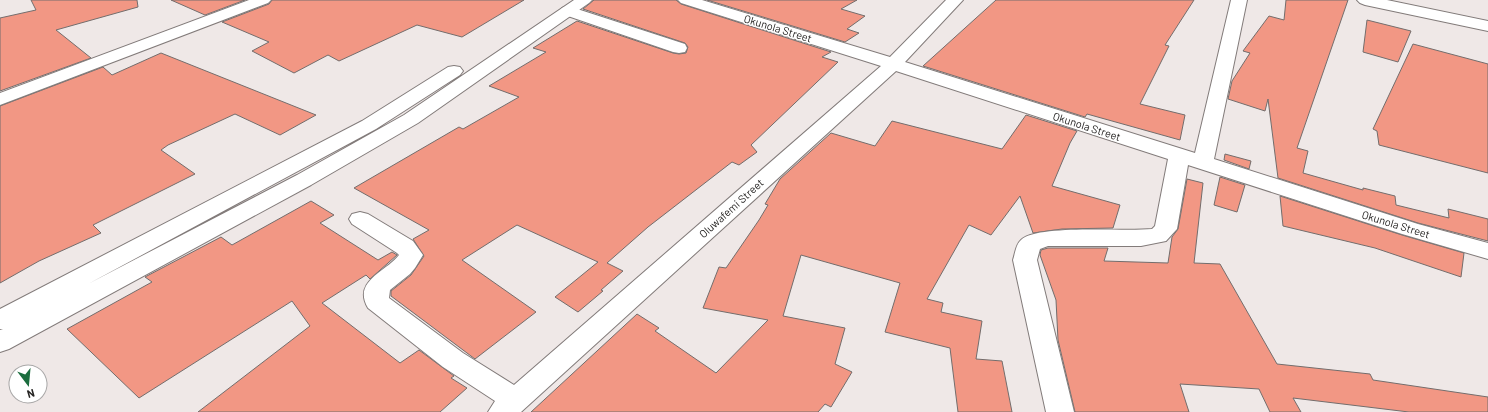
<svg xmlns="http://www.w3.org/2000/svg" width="1488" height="412" viewBox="0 0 1488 412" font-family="Barlow,sans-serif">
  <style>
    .building { fill: #f29784; stroke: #736d6c }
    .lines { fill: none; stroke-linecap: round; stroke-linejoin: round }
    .minor-casing { stroke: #827b7a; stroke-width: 2 }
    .major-casing { stroke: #827b7a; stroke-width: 2 }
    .minor { fill: #fff; fill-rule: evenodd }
    .major { fill: #fff; fill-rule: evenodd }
    .labels { text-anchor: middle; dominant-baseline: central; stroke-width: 3; stroke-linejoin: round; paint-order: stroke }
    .street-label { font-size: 11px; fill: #262423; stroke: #fff }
  </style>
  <rect width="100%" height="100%" fill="#efe8e7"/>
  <path class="building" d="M31,0H137L138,7L56,30L91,58L0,91V18L36,10Z
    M171,0H245L205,15Z
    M272,0H524L462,37L417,25L339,61L328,55L294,73L252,51L269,42L222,22L269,4Z
    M594,0H676L681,4L831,52L822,57L838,62L751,145L757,152L739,165L732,162L648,227L607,263L623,271L601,290L603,291L578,312L555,297L598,262L517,225L462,260L536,312L475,359L391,296V291L411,275L424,256L413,239L429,230L354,188L459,127L463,129L519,97L489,86L546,52L533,48L577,21L673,53L679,54L686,53L688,47L685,43L583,9Z
    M707,0H857L841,9L865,16L847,29L859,33L845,42Z
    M996,0H1194L1165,45L1169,46L1140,104L1185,115L1180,140L1087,114L1085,117L923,66Z
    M1286,0H1348L1297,148L1308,151L1303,173L1363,190V188L1395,196L1396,205L1449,218L1448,209L1488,219V241L1418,223L1278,178L1268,99L1265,111L1228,99L1232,81L1250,53L1243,51L1269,16L1284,20Z
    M1367,20L1411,31L1398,62L1363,52Z
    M1413,44L1488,64V173L1379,145L1377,131L1373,129Z
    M161,53L316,115L280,135L235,114L168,145L161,150L195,174L93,225L101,233L39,261L0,283V106L103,67L112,75Z
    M1026,115L1077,131L1070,143L1052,186L1120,205L1113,228L1062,229L1033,233L1020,196L991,235L969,225L927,299L943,303L941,312L982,321L976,359L1002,361L1012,412H958L950,348L885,332L900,283L801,255L783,316L845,328L835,364L852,372L831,407L825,404L818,412H531L637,314L659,328L655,331L716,373L768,320L703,308L719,267L726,268L759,220L768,205L765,204L780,179L831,133L875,146L892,121L1002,149Z
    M1225,154L1251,161L1249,169L1224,160Z
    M1220,177L1245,185L1237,212L1214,205Z
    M1187,179L1203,183L1194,263L1220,264L1277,364L1370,374L1373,380L1488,397V412H1409L1293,398L1301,412H1270L1259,389L1180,384L1189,412H1075L1058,340L1056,300L1040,255L1041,250L1048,248H1108L1104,261L1168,263L1172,237L1178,229Z
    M1280,196L1402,235L1464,253L1461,277L1375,248L1283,226Z
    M311,201L334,215L320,223L378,260L392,252L397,255L370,279L366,275L322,303L400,363L419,350L454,376L451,378L467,388L440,412H198L310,326L292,301L139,398L67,329L152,282L145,277L221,237L232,245Z"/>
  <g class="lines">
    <g class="minor-casing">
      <path id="minor" d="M249,0H271L268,3L0,105V93Z
        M678,0H702L890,57L946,0H963L905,62L1195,153L1231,0H1247L1214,159L1418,224L1488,243V259L1402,234L1188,165L1177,229L1166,241L1141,246H1048L1040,249L1037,260L1074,412H1046L1013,260C1015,254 1016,244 1021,240C1038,224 1124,232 1152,229L1155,226L1168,159L896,71L521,412H488L495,401L443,367L368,308C352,281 386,272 399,255L397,253L352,224L349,219L352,214L360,212L368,214L413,241L423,255L415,268L410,274L390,290L389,298L463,353L514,385L881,66L681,3Z
        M1357,0H1387L1488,21V31L1365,5L1360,3Z
        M568,6L685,44L687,48L685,52L679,53L673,52L562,14L560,11L562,8Z"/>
    </g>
    <g class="major-casing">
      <path id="major" d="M574,0H592L589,3L418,123L311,185L9,349L0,352V330L3,329H0V309L362,121L448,67L454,66L460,67L463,71L460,75L376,129L88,284L297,175L404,115Z"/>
    </g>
    <use href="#minor" class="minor"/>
    <use href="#major" class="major"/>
  </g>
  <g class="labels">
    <g class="street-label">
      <text transform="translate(778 28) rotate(17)">Okunola Street</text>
      <text transform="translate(1087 126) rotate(18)">Okunola Street</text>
      <text transform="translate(731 208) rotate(-42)">Oluwafemi Street</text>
      <text transform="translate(1396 224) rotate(17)">Okunola Street</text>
    </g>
  </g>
  <g transform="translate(28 384) rotate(164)"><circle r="19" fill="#ffffff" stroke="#a8a7a7"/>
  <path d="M0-3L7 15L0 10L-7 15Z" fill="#1b6d3e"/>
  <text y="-6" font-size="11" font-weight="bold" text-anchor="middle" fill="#262423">N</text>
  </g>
</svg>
